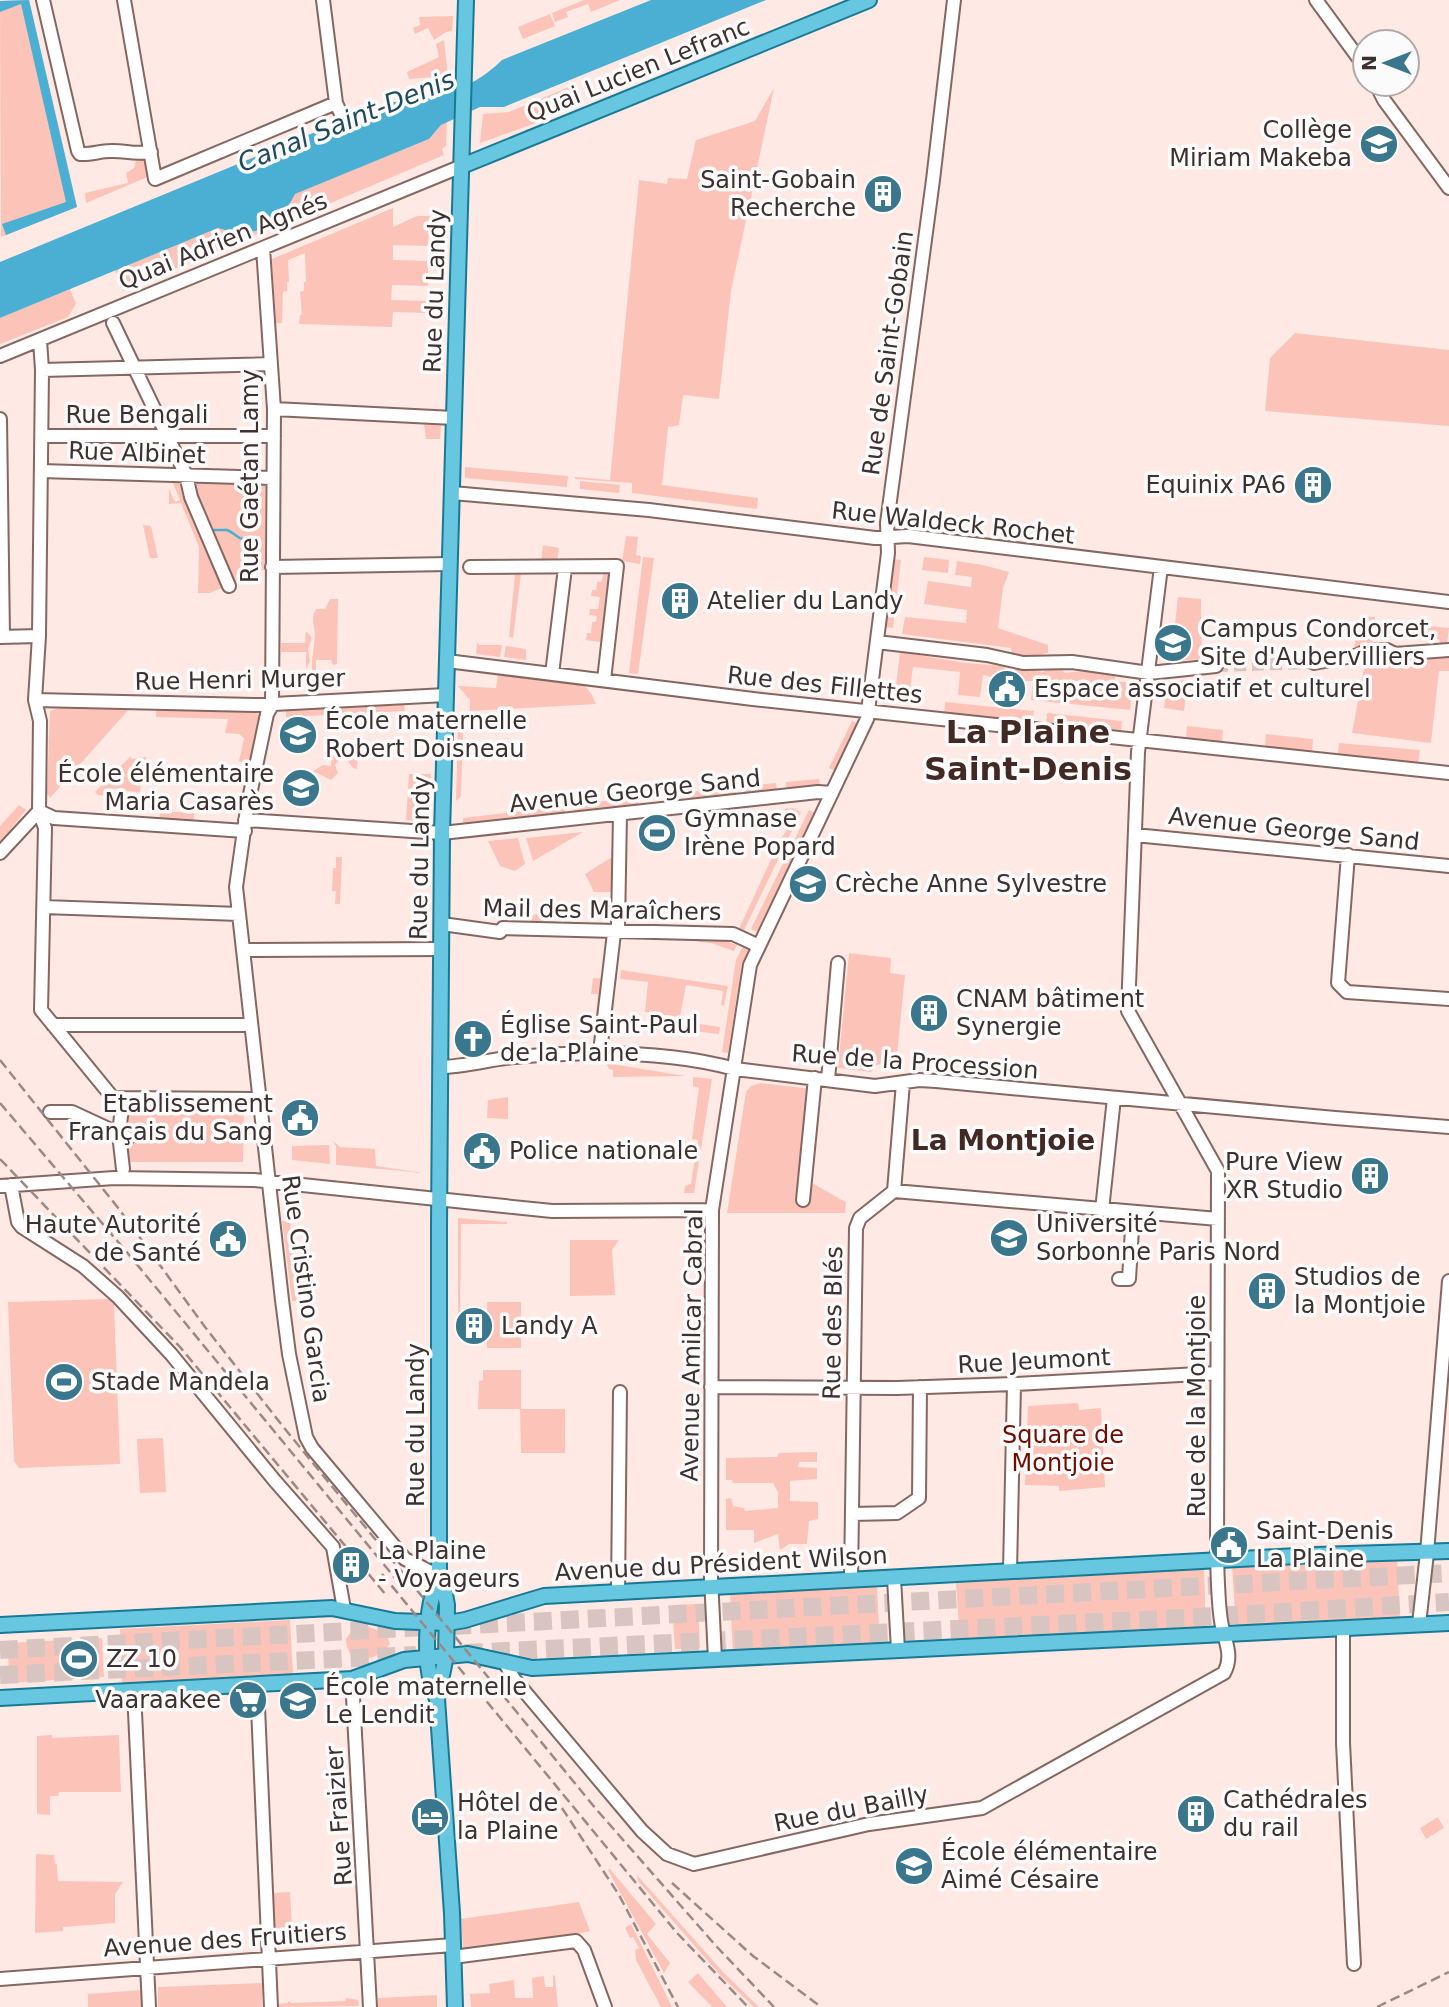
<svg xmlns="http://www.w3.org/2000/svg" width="1449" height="2007" viewBox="0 0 1449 2007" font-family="'DejaVu Sans',sans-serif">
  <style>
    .green { fill: #fcc4b8 }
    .water { fill: #4bafd3 }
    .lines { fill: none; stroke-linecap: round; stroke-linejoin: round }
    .stream { stroke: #4bafd3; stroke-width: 2.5 }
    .minor-tunnel { stroke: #d8c4c0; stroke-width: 12; stroke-dasharray: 12 6; stroke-linecap: butt }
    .highway-tunnel { stroke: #d8c4c0; stroke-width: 18; stroke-dasharray: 18 9; stroke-linecap: butt }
    .minor-casing { stroke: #856761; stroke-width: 16 }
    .major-casing { stroke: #187994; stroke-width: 18 }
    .minor { stroke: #fff; stroke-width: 12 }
    .major { stroke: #68c7e0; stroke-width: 14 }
    .rail { stroke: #9a8985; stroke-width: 2.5; stroke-dasharray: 10 5; stroke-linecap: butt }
    .labels { text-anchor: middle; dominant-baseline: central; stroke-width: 7; stroke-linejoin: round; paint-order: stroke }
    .street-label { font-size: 24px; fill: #3e302e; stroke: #fbfbfb }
    .poi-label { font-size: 24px; fill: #3e302e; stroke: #fbfbfb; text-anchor: start }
    .park-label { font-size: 24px; fill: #710c00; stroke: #fbfbfb }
    .water-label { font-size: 26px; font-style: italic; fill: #1f4a5a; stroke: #fbfbfb }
    .quarter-label { font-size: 28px; font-weight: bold; fill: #422923; stroke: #fbfbfb }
    .district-label { font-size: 32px; font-weight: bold; fill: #422923; stroke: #fbfbfb }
  </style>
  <rect width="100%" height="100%" fill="#fee9e4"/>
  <path class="green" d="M29,0L77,207L1,237L0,1Z
    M584,0H620L591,12L588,4L566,12L568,17L555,22L552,13Z
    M550,14L555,26L523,39L518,27Z
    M453,16L452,31L446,32L434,40L428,28L415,34L413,28L420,25L419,17Z
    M444,40L448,76L409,79L407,72L439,57L436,44Z
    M576,84L579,93L552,104L536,123L480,143L483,114L509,112Z
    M774,88L731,291L719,399L683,395L679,425L668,427L662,485L758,498L757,509L632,493V483L575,479V477L610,480L639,180L667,184L668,178L687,179L696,140L755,121Z
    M447,122L446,146L442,149L444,155L123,291L115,270L218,228L231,232L287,209L294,194L429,139L441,125Z
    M136,160H143L148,164L150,176L86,203L85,193L128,183L126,173L134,168Z
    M393,208V227L417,216H430L428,246L393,245V260L428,261V286L392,285L391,300L427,301L426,313L393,312L392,327L299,324L300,315H302L300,292L304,291V282H306L305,253L288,260L289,282H287V291L283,292L282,323H276L272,259Z
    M70,289L76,304L68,317L0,344V318Z
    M1295,333L1449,350V426L1265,411L1270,358Z
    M424,424H441L440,439H426Z
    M465,467L568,476L567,487L465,478Z
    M172,481L265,483V569L210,593H198L199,547L181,503L169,504V489L175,502L180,500Z
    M580,481L620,485L619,493L580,489Z
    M143,525L151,526L158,558H150Z
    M626,536L638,537L636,555L641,556L640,564L622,561Z
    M543,545L559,548L557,562H541Z
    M643,557L654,558L638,674L629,673Z
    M924,557L949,560L948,573L922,570Z
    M893,559L901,560L893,628L885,627Z
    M957,561L983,565L1009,572L1003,588L998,628L1048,645V653L1024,658L1012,654L1011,648L902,634L905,617L966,623L967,610L924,604L928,581L971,587L972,577L955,575Z
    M614,572L606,643L586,640L587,633H591L592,622H596L597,616L589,615L590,609H598L600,597L591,596L592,590H596L597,582H601L604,573Z
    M515,573H521L513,638L509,637Z
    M1178,597L1201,599L1202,659L1171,661Z
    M330,599H338L337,664L333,665L331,660H316V681L307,680L313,679V676C310,662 314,650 315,636C315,626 310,619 316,609H325Z
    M1362,616L1375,617L1372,644L1354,647Z
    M1429,626L1449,628L1447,643L1440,644L1439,639H1427Z
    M306,631L312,638L308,649L310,661L306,669V652H281V643H305Z
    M477,642L479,645H502L500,657L476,654Z
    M506,646L526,649V660L504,657Z
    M900,652L966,663L1005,666L1004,680L983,675L980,697L958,695L960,672L913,667L910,689L896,686Z
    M1449,657V671H1439L1431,743L1352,733L1365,663Z
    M1047,667L1060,668L1065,673L1090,670L1115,675V681L1133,683L1130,710L1031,700L1033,681H1015V668L1044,672Z
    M498,675L585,686L592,695L596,704L470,711V700L458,686L496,688Z
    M1188,680L1184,711L1164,708L1168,682Z
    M945,702L1034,711L1032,724L944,715Z
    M404,705L405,711L286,717V708Z
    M59,708H130L50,798L47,793L50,711Z
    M156,709L257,713L260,716L244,794H242L243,785L238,784L243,763L239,761L244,738L239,734L225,733L228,719L156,717Z
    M1047,713L1122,721L1121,732L1046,724Z
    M852,721L858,724L835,771L829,768Z
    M1187,726L1223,730L1222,742L1186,739Z
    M458,728L463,734L461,796L456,801Z
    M1266,734L1313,739L1312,752L1265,747Z
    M1339,743L1420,750L1418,764L1338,754Z
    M332,753H343L350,756L358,754L357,769L353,768L346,759L341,758L335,765L338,773L331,780L313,771L323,765L331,766Z
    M131,756V759L146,757V766H142L140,792L123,791V788L111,789L107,796L98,795L95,792Z
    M409,774H431L429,822L406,820Z
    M819,779L820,785L786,788V782Z
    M776,783L777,790L745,793L744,786Z
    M735,787L736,794L690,799V792Z
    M638,798V805L574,812L573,804Z
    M19,805L26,810L0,843V826Z
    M565,806V813L463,824V818Z
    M793,808L801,812L744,930L739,929L780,840L796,816L784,809Z
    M809,810L815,813L757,932L751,929Z
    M160,811L194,813V823L159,821Z
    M583,832L533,861L526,838Z
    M518,838L525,864L515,871L500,866L488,841Z
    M336,857H342L340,904H335L336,891H332L333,868H336Z
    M612,857L611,892H594L585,874Z
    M546,908L557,925L519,924Z
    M699,935L711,936L737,945L734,951L711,943L699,942Z
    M743,946L749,948L742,963L728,1053L722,1052L736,960Z
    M849,953L891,958L890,973L905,975L897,1055L887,1054L886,1062L877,1065L871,1072L838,1068Z
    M621,970L728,986L724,1006L721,1005L723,991L686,985L680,1017L645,1012L648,982L620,979Z
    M593,978L605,979L600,1027L595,1026L598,994H591Z
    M672,1020L720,1027L719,1034L684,1030V1026L671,1024Z
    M606,1063L685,1076L613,1077V1070L609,1069Z
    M693,1077L712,1079L694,1193H684L685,1186L691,1184L698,1140L692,1139L699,1088L693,1086Z
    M760,1083L812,1089L803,1180C819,1185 831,1195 846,1202L845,1213H727L746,1092L751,1086Z
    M508,1097V1119L487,1118L488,1100Z
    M129,1108L244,1109L243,1162H128Z
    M332,1140L340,1147L375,1149L376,1166L424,1173L336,1165V1146Z
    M329,1145L330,1164L292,1160V1146Z
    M458,1218L507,1222V1224H461L460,1333L458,1334Z
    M282,1221L290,1222L299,1301H292Z
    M570,1240H619L612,1250L615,1295L570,1296Z
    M109,1299L114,1304L120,1464L19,1468L14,1461L8,1302Z
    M487,1302H521V1348H487Z
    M483,1370H521V1409H565V1453H521L520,1409H478L479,1381L483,1380Z
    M1078,1403L1079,1410L1101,1408L1105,1487L1059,1491V1486L1025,1485L1028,1406Z
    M163,1438L166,1492L140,1493L137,1439Z
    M817,1452V1462H799L798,1467L817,1468V1479L790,1481V1501L818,1502V1519L809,1521L807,1544H789L780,1550L778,1534L754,1543V1530H726V1499L731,1498L733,1506L744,1508L745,1511L778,1508V1492L773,1483H733L732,1480H726V1458L777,1457L779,1453Z
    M1397,1557L1400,1621L1236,1628L1232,1566Z
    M1204,1569L1206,1631L960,1642L956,1583Z
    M877,1586L880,1648L733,1654L730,1593Z
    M698,1604L700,1648L675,1649L672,1605Z
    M290,1620L293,1675L122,1684L120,1629Z
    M364,1625L386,1633L390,1644C378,1662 346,1667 346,1639L354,1627Z
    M102,1638L104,1677L9,1683L8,1643Z
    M52,1735V1738L119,1735L121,1792H59L58,1796H50V1815L37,1814V1736Z
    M1438,1817L1444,1828L1426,1839L1420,1828Z
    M36,1854L54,1855L55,1864H57L58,1881L123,1882L115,1894V1923L63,1927V1931L35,1933Z
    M610,1869L656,1924L647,1934L670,1963L664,1973L608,1870Z
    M637,1875L723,1972L759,2007H754L721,1976L638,1881Z
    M290,1892L292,1928L274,1929L273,1893Z
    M579,1902L590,1931L573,1935L477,1950L463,1948L461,1919Z
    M631,1924L672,2007H661L636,1960L635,1950L639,1948L633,1937L630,1938L625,1928Z
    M698,1973L727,2007H712L688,1982Z
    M553,1975L555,1976L558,2007H471L470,1994L490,1993L489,1984L514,1980L515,1998H533L532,1978L544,1976L545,1987H553Z
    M262,1983V2007H158V1987Z
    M141,1990V2007H88V1994Z
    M437,1995V2007H378V1998Z
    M346,1998L358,2000L359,2006L276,2007V2004L288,2003V2001L292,2003L345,2001Z"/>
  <path class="water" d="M29,0L77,207L6,235L2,224L66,202L21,4L0,12V1Z
    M651,0H766L504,107H480L441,125L429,139L295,194C278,227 255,240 218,228L0,318V262L386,103C432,97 468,94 502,60Z"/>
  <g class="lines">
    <path class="stream" d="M211,530H227C241,536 237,543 256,537"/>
    <path class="minor-tunnel" d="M1216,666L1314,663"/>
    <path class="highway-tunnel" d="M453,1626L1449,1573
      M0,1650L425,1627
      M465,1653L1183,1618L1449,1602
      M0,1675L416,1655"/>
    <g class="minor-casing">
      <path id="minor" d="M43,0L78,151L80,154C90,155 100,151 110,151C125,150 132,155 151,152
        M124,0L155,179L336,103
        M323,0L336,103L341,114
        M1316,0L1365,67
        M1376,84L1384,100L1449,188
        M263,248L274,409L272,705L267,714L247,809L236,887L282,1300L289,1354L306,1437L312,1448L405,1559L439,1576
        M113,323L186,475L191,497L229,586
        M40,340L42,370L39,636L35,700L40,721L39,811L45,828L41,1010L113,1098L259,1099
        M0,356L462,166
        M42,370L271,364
        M274,409L454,418
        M0,419L3,637
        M42,436H274
        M41,471L273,478
        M452,493L649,510L875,538L908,536L1449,602
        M272,567L450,564
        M470,567L617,566L604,680
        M0,637L39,636
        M877,642L987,655L1023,663L1072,662L1149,673L1216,666
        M447,661L753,699L1449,773
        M1314,663L1358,655L1366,651L1387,650L1395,654L1449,650
        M552,674L565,568
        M35,700L254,705L446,695
        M39,811L54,818L245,831
        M245,820L442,833L818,792L832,793
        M1135,835L1449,866
        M0,853L39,811
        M1348,855L1338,983L1347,992L1449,999
        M44,907L239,914
        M442,924L500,932L503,928L733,934L759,946
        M243,950L441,949
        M53,1025H250
        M600,1052L614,933L618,927L620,814
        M440,1067C465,1067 490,1059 515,1057C585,1051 666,1050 735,1069L875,1086L919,1080L936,1081L1335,1118L1449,1127
        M828,1080L838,963
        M122,1107L119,1134L123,1169
        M50,1112H72L128,1138
        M11,1185L18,1222L22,1227L83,1266L118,1297L171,1354L275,1481L333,1547L344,1609
        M0,1186L114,1178L254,1180L552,1211L712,1210
        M894,1191L1218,1219
        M803,1200L815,1078
        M1102,1210L1114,1098
        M1119,1279H1129L1133,1212
        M711,1387L897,1388L1014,1384L1217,1373
        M852,1514L897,1513L919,1498L920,1387
        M1010,1571L1014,1384
        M894,1578L898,1650
        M851,1580L856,1228L860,1218L894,1191L903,1083
        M618,1593L620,1392
        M1419,1624L1427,1553L1449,1281
        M1343,1629V1743L1354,1964
        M715,1659L711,1578L712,1210L750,965L867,719L888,553L887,523L933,180L954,0
        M504,1661L514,1679L642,1831L667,1854L694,1864L869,1824L982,1808L1224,1673C1234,1655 1224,1640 1221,1621C1218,1601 1218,1580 1217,1560L1218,1171L1128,1011L1138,752L1161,567
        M352,1679L370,2007
        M257,1684L271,2007
        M134,1691L149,2007
        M453,1957L576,1941L584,1950L605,2007
        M0,1979L453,1945"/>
    </g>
    <g class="major-casing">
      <path id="major" d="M462,166L869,0
        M0,1625L332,1608L395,1621L448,1623L465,1620L544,1596L1315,1555L1449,1551
        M0,1698L352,1679L404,1660L468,1654L532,1668L1449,1623
        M437,1699C422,1667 425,1608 439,1576
        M455,2007L452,1913L437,1699L446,1656L447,1605L444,1588L439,1576V1226L442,833L466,0"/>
    </g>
    <use href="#minor" class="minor"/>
    <use href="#major" class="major"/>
    <path class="rail" d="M0,1060L119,1209L205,1327L285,1429L596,1809L717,1947L774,2007
      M0,1103L130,1256L395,1578
      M0,1159L180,1347L386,1595
      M382,1574L677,1933L748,2007
      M562,1808L619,1895L678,2007
      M672,1883L753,1956L821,2007
      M1377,2007L1449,1972"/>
  </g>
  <defs>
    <g id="school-disc" transform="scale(2.0125)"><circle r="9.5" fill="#3a778d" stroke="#fbfbfb"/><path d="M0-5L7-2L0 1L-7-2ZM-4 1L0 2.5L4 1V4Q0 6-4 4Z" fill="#fff"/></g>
    <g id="building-disc" transform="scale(2.0125)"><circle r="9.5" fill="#3a778d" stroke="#fbfbfb"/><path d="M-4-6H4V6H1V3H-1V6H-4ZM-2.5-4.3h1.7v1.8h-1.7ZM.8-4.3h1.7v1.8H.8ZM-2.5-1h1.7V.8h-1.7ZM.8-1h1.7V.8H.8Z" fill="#fff"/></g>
    <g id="university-disc" transform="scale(2.0125)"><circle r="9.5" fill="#3a778d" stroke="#fbfbfb"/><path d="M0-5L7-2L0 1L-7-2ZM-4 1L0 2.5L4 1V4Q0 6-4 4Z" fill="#fff"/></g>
    <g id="civic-disc" transform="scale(2.0125)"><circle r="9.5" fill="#3a778d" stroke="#fbfbfb"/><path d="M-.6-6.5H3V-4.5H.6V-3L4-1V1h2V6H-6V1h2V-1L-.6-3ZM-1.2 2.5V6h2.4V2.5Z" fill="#fff"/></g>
    <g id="stadium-disc" transform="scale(2.0125)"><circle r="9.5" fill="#3a778d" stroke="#fbfbfb"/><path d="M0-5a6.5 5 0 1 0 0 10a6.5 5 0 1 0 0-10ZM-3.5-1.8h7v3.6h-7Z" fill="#fff"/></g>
    <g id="church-disc" transform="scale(2.0125)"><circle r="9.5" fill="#3a778d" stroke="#fbfbfb"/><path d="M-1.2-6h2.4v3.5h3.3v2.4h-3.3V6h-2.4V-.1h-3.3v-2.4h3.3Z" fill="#fff"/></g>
    <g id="supermarket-disc" transform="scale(2.0125)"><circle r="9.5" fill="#3a778d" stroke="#fbfbfb"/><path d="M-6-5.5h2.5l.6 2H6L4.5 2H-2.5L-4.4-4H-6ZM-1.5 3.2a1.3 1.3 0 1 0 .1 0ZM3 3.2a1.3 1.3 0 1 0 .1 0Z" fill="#fff"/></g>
    <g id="hotel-disc" transform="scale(2.0125)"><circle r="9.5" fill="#3a778d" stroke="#fbfbfb"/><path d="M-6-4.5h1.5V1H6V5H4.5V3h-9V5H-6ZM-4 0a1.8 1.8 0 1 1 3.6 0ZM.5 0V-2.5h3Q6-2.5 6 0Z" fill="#fff"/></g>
  </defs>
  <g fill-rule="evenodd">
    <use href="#school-disc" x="1379" y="144"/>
    <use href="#building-disc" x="883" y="194"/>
    <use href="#building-disc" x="1313" y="485"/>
    <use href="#building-disc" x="680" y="601"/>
    <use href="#university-disc" x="1173" y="643"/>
    <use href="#civic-disc" x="1007" y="689"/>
    <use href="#school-disc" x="298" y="735"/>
    <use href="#school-disc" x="301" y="788"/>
    <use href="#stadium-disc" x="657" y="833"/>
    <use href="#school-disc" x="808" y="884"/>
    <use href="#building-disc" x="929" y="1013"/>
    <use href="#church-disc" x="473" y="1039"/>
    <use href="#civic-disc" x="300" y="1118"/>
    <use href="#civic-disc" x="482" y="1151"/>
    <use href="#building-disc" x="1370" y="1176"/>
    <use href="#university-disc" x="1009" y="1238"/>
    <use href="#civic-disc" x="228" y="1239"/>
    <use href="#building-disc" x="1267" y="1291"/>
    <use href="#building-disc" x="474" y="1326"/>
    <use href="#stadium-disc" x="64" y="1382"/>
    <use href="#civic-disc" x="1229" y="1545"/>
    <use href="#building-disc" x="351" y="1565"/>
    <use href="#stadium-disc" x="79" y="1659"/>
    <use href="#supermarket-disc" x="248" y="1700"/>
    <use href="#school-disc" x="298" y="1701"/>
    <use href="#building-disc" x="1196" y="1814"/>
    <use href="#hotel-disc" x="430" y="1817"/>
    <use href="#school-disc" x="914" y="1866"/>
  </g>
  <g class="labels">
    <g class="street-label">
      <text transform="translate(638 70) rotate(-22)">Quai Lucien Lefranc</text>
      <text transform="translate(223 241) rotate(-22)">Quai Adrien Agnés</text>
      <text transform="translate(435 291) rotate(-88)">Rue du Landy</text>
      <text transform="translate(888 353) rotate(-82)">Rue de Saint-Gobain</text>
      <text x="137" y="415">Rue Bengali</text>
      <text transform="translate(137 453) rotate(2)">Rue Albinet</text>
      <text transform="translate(250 476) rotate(-90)">Rue Gaétan Lamy</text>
      <text transform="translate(953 523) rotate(6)">Rue Waldeck Rochet</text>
      <text transform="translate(240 680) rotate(-1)">Rue Henri Murger</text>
      <text transform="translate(825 685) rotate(6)">Rue des Fillettes</text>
      <text transform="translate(635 791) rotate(-6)">Avenue George Sand</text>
      <text transform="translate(1294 829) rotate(6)">Avenue George Sand</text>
      <text transform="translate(420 858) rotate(-89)">Rue du Landy</text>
      <text transform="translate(602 910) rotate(1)">Mail des Maraîchers</text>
      <text transform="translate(915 1062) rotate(4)">Rue de la Procession</text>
      <text transform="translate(306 1289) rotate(82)">Rue Cristino Garcia</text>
      <text transform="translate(833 1323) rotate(-89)">Rue des Blés</text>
      <text transform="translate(692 1345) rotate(-89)">Avenue Amilcar Cabral</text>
      <text transform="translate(1034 1361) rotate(-3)">Rue Jeumont</text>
      <text transform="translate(1197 1406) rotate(-90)">Rue de la Montjoie</text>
      <text transform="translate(416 1425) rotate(-90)">Rue du Landy</text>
      <text transform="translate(721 1564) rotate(-3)">Avenue du Président Wilson</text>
      <text transform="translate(851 1809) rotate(-11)">Rue du Bailly</text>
      <text transform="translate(339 1816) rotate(-94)">Rue Fraizier</text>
      <text transform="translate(225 1940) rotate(-4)">Avenue des Fruitiers</text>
    </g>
    <g class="poi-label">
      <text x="1352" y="130" text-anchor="end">Collège<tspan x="1352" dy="28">Miriam Makeba</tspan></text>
      <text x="856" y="180" text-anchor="end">Saint-Gobain<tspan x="856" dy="28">Recherche</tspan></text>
      <text x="1286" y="485" text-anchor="end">Equinix PA6</text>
      <text x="707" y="601">Atelier du Landy</text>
      <text x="1200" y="629">Campus Condorcet,<tspan x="1200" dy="28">Site d'Aubervilliers</tspan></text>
      <text x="1034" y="689">Espace associatif et culturel</text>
      <text x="325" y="721">École maternelle<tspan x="325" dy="28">Robert Doisneau</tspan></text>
      <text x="274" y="774" text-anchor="end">École élémentaire<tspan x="274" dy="28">Maria Casarès</tspan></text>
      <text x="684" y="819">Gymnase<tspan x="684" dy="28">Irène Popard</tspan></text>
      <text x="835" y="884">Crèche Anne Sylvestre</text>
      <text x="956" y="999">CNAM bâtiment<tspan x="956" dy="28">Synergie</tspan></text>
      <text x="500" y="1025">Église Saint-Paul<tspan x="500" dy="28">de la Plaine</tspan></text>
      <text x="273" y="1104" text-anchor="end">Etablissement<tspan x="273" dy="28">Français du Sang</tspan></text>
      <text x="509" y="1151">Police nationale</text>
      <text x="1343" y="1162" text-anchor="end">Pure View<tspan x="1343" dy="28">XR Studio</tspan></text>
      <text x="1036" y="1224">Université<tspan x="1036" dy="28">Sorbonne Paris Nord</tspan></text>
      <text x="201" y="1225" text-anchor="end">Haute Autorité<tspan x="201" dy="28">de Santé</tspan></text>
      <text x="1294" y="1277">Studios de<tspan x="1294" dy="28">la Montjoie</tspan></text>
      <text x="501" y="1326">Landy A</text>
      <text x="91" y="1382">Stade Mandela</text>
      <text x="1256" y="1531">Saint-Denis<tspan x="1256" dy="28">La Plaine</tspan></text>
      <text x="378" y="1551">La Plaine<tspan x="378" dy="28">- Voyageurs</tspan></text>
      <text x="106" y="1659">ZZ 10</text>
      <text x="325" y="1687">École maternelle<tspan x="325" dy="28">Le Lendit</tspan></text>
      <text x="221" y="1700" text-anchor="end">Vaaraakee</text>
      <text x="1223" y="1800">Cathédrales<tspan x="1223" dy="28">du rail</tspan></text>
      <text x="457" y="1803">Hôtel de<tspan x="457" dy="28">la Plaine</tspan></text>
      <text x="941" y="1852">École élémentaire<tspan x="941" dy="28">Aimé Césaire</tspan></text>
    </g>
    <g class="park-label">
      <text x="1063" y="1435">Square de<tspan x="1063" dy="28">Montjoie</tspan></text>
    </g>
    <g class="water-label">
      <text transform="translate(346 121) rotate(-22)">Canal Saint-Denis</text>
    </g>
    <g class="quarter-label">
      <text x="1003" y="1140">La Montjoie</text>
    </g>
    <g class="district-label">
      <text x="1028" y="732">La Plaine<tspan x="1028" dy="37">Saint-Denis</tspan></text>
    </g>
  </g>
  <g transform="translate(1386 63) rotate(270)"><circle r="33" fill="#fbfbfb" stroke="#afaaa9" stroke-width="2"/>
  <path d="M0-5L12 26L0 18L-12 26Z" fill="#3a778d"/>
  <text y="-10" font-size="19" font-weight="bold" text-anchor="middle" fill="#3e302e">N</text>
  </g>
</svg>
